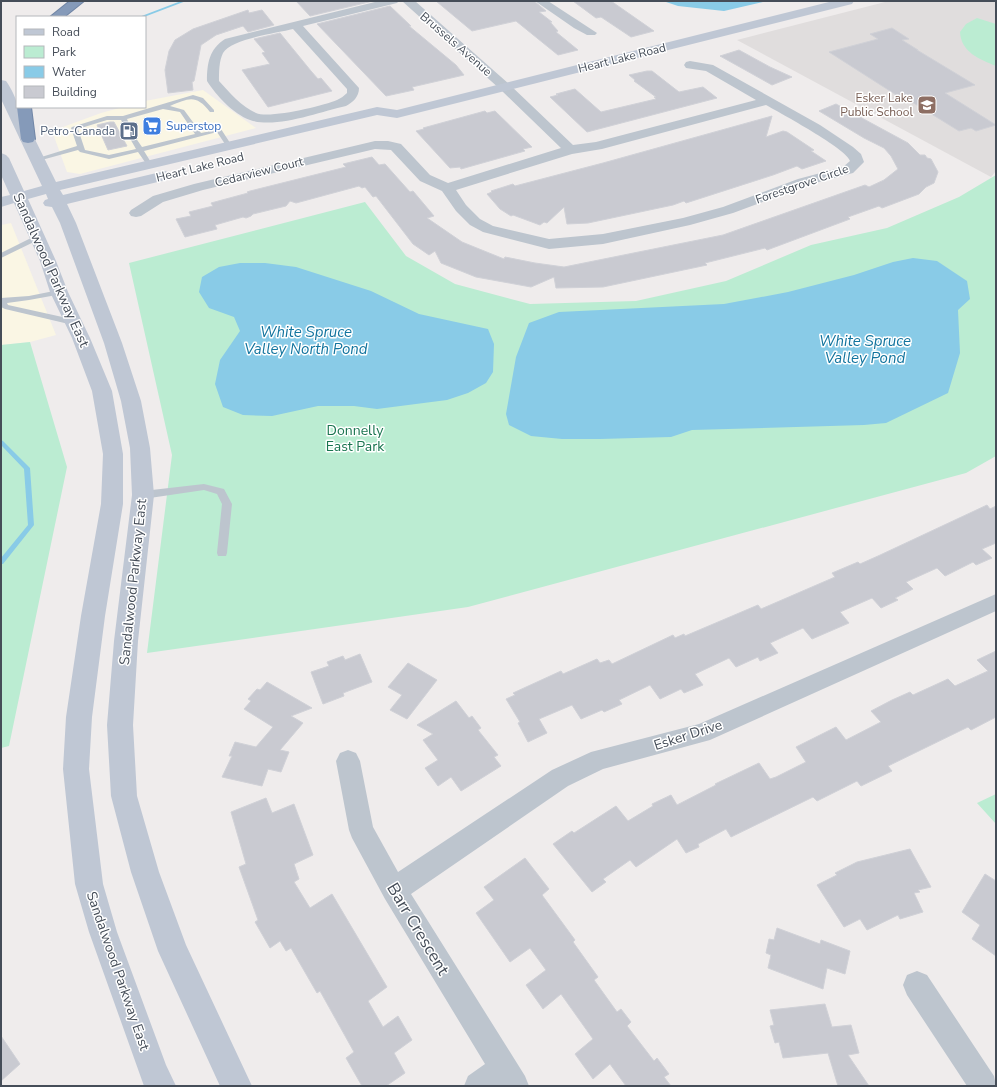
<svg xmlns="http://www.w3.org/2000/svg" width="997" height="1087" viewBox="0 0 997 1087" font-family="'Nunito Sans',sans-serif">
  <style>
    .commercial { fill: #faf6e4 }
    .education { fill: #e0dddd }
    .green { fill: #bbecd2 }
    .water { fill: #89cbe7 }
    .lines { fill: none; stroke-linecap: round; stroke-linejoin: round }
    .stream { fill: #89cbe7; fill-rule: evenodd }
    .building { fill: #c9cad1; stroke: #d0d1d7 }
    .highway-casing { stroke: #7085a5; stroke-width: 2 }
    .lane { fill: #bdc5ce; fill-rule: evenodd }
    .street { fill: #bdc5ce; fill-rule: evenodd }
    .secondary { fill: #bfc7d4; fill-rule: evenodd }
    .highway { fill: #859ab9; fill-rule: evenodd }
    .labels { text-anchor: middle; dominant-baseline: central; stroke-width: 3; stroke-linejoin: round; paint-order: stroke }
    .far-street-label { font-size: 12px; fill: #454d58; stroke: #fff }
    .far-education-label { font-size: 12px; fill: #785e54; stroke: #fff; text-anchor: end }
    .far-shop-label { font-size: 12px; fill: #366cbe; stroke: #fff; text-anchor: start }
    .far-service-label { font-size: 12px; fill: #4e5e75; stroke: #fff; text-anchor: end }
    .street-label { font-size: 14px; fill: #454d58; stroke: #fff }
    .park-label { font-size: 14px; fill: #1a7550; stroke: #fff }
    .water-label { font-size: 15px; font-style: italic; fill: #12749e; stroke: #fff }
    .near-street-label { font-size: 17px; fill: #454d58; stroke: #fff }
  </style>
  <rect width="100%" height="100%" fill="#efecec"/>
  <path class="commercial" d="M203,90L256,128L80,174L67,172L52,131L101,113L123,107H145V101Z
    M11,223L56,335L30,342L1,345V225Z"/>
  <path class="education" d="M889,1H996V171L991,177L737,40Z"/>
  <path class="green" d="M977,18L996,24V66C979,59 961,52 960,32L966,24Z
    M996,175V456L966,473L468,607L147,653L172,455L129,263L365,202L406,256L455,284L530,304L636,301L726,281L811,245L887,228L959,197Z
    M30,342L67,467L9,746L1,748V345Z
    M996,794V824L977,803Z"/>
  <path class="water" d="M663,1H767L724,11L678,6Z
    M913,258L937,261L967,281L970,299L958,310L960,353L948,393L886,423L864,425L692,430L671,437L600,439H562L531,436L509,425L506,414L516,357L529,323L559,312L724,304L788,292L854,275L893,262Z
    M240,263H265L296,267L371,291L419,314L488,329L494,344L493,372L486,383L468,393L447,400L377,409L354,406H318L272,416L243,415L223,407L215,384L220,360L240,331L234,317L209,308L199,292L202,277L219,267Z"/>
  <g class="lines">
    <path class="stream" d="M181,1H186L144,17H139Z
      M1,440L3,441L30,468L34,525L3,564H1V558L28,525L24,469L1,445Z"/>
  </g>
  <path class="building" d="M296,1H373L310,16Z
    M436,1H534L546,11L539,12L552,22H550L558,31L556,32L578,50L558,55L516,21L472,31Z
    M573,1H611L654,31L631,37L601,17L596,18Z
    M390,6L411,26H409L456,65L464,75L412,87L414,90L386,96L317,24Z
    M248,10L249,13L262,10L274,25L248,32L243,26L216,35L201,45L194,81L192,82L193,90L168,93L165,70L169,51L175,40L193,29Z
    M892,28L909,39L902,40L918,50H917L975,85L945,93L996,125L976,131L971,128L959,131L904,97L901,98L829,52L878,39L870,34Z
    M280,33L311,71L318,79L321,78L332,91L268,107L242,70L270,64L262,53L265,52L254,39Z
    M739,50L770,67L792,77L772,85L720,56Z
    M647,71H652L679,92L703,87L717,98L587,132L550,97L558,95L556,94L575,89L601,112L656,99L654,97H656L634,81L635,80L629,75Z
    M836,104L908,143L920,155H925L927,158L931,159L938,172L934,183L926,187L919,194L882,208L879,206L848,217L850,219L767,250L765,248L705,263L707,265L603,287L556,288L554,277L531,287L476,277L441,263L435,251L429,255L413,244L376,196L373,197L365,187L362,188L359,186L296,203L290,201L286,206L253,214L251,216L246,218L243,217L215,225L217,229L185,237L176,219L191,216L189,212L213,206L211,203L248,193L247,192L250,191L346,167L343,164L372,157L379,165L385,164L410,192L413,191L434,216L427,218L462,242L504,259L505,257L535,263L564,267L723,235L865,185L869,187L884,180L898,169L891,156L884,148L864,138L819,111Z
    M485,111L487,113L495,111L532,147L523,149L525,151L461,169L460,167L450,168L416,131L424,129L423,128Z
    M772,116L766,137L783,131L787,132L814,150L811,151L826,161L802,169L797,166L773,175L686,203L684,201L673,205L588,223L567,224L564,207L547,223L544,222L540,225L513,215L511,216L500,209L487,194L492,192L491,191L513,184L515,186L603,163Z
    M110,122H114L127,146L108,150L97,125Z
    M987,505L990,509L996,506V543L982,549L992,558L976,565L973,562L945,576L937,568L906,582L913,589L895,598L898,600L881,608L872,598L840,612L849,623L812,639L803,628L770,643L778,653L760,661L758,657L736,667L729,658L695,674L703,685L684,693L681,689L660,699L650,685L619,700L622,704L604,712L602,710L581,719L572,705L539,719L547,733L528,742L518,723L520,722L506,699L515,695L513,693L561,671L563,674L597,659L600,663L609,660L612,664L673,635L675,638L684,634L685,636L758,605L761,609L835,577L832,573L858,562L860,564L878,556Z
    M996,651V717L971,730L968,727L888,766L892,771L861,786L857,781L817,801L813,797L731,837L726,829L698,844L699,847L686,853L677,839L636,867L630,860L603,879L606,882L592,892L553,844L572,831L574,833L616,806L628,821L653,806L652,804L671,795L677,805L716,785L715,784L759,763L770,779L776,777L806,762L796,747L836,727L846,740L881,722L871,711L892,700L910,692L913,695L948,679L955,686L988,671L977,660Z
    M360,654L372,682L343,693L344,696L323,704L311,672L329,666L327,662L343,656L345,660Z
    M408,663L437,680L407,719L390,710L402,695L388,687Z
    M267,682L312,708L291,716L303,723L280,750L289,752L281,772L268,769L262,786L222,777L232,756H229L235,742L256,747L273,727L244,709L251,701L248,699L257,689L260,690Z
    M456,701L469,718L472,716L481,728L478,730L498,755L494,757L501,766L461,791L451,777L438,786L425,768L438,760L423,740L433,734L417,725Z
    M266,798L272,813L294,804L313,855L294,864L299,879L294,882L310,908L332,894L387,987L368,1001L383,1027L398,1016L412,1040L394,1053L405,1073L386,1086H362L346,1058L354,1052L320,991L317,993L291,948L286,951L280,941L270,948L255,922L258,920L239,867L246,864L231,812Z
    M910,849L931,887L918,890L920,892L914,893L923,912L900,919L898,915L867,930L860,919L844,927L817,885L837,875L835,873L857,862Z
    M525,858L549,889L542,895L575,940L573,942L598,977L594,980L617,1012L621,1009L631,1022L627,1026L654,1061L657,1058L669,1074L664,1077L671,1086H626L610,1064L593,1079L575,1054L593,1039L561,994L543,1009L526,985L546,970L530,948L510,962L476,913L494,900L484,887Z
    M985,874L996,881V956L972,939L980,925L962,912Z
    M777,928L820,944L821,940L850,951L845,974L827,968L823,989L768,968L771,955L766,953L769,939L774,940Z
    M825,1004L832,1027L851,1025L859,1053L848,1055L869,1086H838L828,1053L783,1058L779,1042L775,1043L770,1026L774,1025L770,1010Z
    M1,1036L20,1064L1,1081Z"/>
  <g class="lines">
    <g class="highway-casing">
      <path id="highway" d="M70,1H84L64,17H50Z
        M17,107H31L35,139L33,142L28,143L23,142L21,139Z"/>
    </g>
    <path class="lane" d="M193,95L203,98L214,110V112H210C196,94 189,98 170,106L184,110L201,133L221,129L232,146L231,147H227L217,132L144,151L152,164L149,166L147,165L138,152L109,159L80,152L78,150L38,161L35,159L77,146L71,128L72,127L107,116H123ZM163,109L180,112L195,134L142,147L133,134L131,133L128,135L136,149L109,155L85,150L78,129L107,120H121L126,129L128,130L131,128L127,119Z
      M35,236H41L42,238L1,258V253Z
      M59,290H62V294L29,300L7,303L8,305L76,320L77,322L76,324L73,325L5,309L1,307V298L29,296Z
      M204,484L224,489L232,504L227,553L226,556H218L217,553L222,504L217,494L204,490L143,499L138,495L143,491Z"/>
    <path class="street" d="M379,1H399L397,3L303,26L359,88C359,97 353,102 346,106C319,112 276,129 250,120C233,114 216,95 207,81C207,64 209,49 225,39ZM293,29L347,89V93C344,96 341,98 337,100C323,106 269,119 256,113C242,107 229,92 219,81C219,72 219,61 223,53C231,39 277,33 293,29Z
      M402,1H415L509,84L573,145L596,142L756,100L706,71L686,68L684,65L686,62L690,61L713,65L820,125L853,147L861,154L864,162L853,173L808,185L733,213L690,225L603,244L549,249L483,232L470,225L456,211L442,191L420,181L391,150L375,149L203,190L163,202L141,216L136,217L131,216L129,213L131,210L153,196L194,184L375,141H388L401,144L430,175L448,183L561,148L501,90ZM766,105C780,113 847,149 850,161L843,167L798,179L723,207L683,218L603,234L549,239L493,226L480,219L466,205L456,190L572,154L602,149Z
      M535,1H548L597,33L595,35H587L574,28Z
      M996,594V611L710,740L603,769L568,786L411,894L525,1076L529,1086H464L468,1076L485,1064L385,899L352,838L349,830L336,761L340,753L348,750L356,753L360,761L373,827L398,872L552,770L591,752L699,724Z
      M917,971L927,975L994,1076L996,1086H967L907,995L903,985L907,975Z"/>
    <path class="secondary" d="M833,1H854L852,4L397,118L377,115L60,190L63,195L165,171L170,173L173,176L170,179L67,204L76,223L122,343L141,401L150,448L154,495L138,641L133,725L137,796L159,872L186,945L252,1086H220L158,951L131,872L111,796L107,725L114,641L132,495L130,448L121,401L104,343L60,223L52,207L45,206L43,203L45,200L48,199L46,194L28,199L56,261L68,292L90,338L112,391L123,454V504L105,616L92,717L89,769L103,884L117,932L166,1065L176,1086H144L89,932L75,884L63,769L66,717L81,616L101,504L103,454L92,391L72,338L50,292L40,261L14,203L1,207V197L10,195L1,175V153L6,155L9,158L24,191L42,186L1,99V80L6,81C11,88 17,99 17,107H19L56,182L377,107L397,110Z"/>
    <use href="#highway" class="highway"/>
  </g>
  <defs>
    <g id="school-square" transform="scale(1)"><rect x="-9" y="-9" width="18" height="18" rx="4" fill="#8d6e63" stroke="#fff"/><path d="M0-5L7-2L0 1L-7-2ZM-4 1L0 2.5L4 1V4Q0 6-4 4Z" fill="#fff"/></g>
    <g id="supermarket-square" transform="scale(1)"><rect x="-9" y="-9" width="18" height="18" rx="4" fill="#3f7fe0" stroke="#fff"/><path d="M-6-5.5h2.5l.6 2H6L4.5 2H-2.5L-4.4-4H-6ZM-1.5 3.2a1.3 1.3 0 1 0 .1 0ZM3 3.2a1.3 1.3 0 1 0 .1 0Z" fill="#fff"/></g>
    <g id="fuel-square" transform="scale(1)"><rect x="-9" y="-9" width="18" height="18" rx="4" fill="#5c6f8a" stroke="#fff"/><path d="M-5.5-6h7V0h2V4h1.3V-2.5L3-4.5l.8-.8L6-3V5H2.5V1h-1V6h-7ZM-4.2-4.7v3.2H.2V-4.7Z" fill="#fff"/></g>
  </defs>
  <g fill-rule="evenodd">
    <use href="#school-square" x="927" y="105"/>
    <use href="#supermarket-square" x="152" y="126"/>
    <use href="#fuel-square" x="129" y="131"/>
  </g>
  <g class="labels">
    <g class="far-street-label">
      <text transform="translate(456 44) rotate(41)">Brussels Avenue</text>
      <text transform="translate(622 58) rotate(-14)">Heart Lake Road</text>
      <text transform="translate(200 167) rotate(-14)">Heart Lake Road</text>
      <text transform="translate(259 172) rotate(-14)">Cedarview Court</text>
      <text transform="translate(802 184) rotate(-19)">Forestgrove Circle</text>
    </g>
    <g class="far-education-label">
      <text x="913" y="98">Esker Lake<tspan x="913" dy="14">Public School</tspan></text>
    </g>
    <g class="far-shop-label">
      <text x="166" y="126">Superstop</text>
    </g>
    <g class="far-service-label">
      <text x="115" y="131">Petro-Canada</text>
    </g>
    <g class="street-label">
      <text transform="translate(51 270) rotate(66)">Sandalwood Parkway East</text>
      <text transform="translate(133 582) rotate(-84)">Sandalwood Parkway East</text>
      <text transform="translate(688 735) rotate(-18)">Esker Drive</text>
      <text transform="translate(118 971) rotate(71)">Sandalwood Parkway East</text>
    </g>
    <g class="park-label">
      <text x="355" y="430">Donnelly<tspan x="355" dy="16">East Park</tspan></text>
    </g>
    <g class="water-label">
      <text x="306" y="332">White Spruce<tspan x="306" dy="17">Valley North Pond</tspan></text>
      <text x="865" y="341">White Spruce<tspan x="865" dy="17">Valley Pond</tspan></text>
    </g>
    <g class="near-street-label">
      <text transform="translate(418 929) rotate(59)">Barr Crescent</text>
    </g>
  </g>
  <rect width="997" height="1087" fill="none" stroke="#454d58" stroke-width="4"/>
  <rect x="16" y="16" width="130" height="92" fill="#ffffff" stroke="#b5b8bc"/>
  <rect x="24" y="29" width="20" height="6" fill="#bfc7d4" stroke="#b5b8bc"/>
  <text x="52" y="36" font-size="12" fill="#454d58">Road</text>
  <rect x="24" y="46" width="20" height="12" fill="#bbecd2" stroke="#b5b8bc"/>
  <text x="52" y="56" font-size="12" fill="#454d58">Park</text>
  <rect x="24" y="66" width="20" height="12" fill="#89cbe7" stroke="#b5b8bc"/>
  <text x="52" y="76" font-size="12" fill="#454d58">Water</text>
  <rect x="24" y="86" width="20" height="12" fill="#c9cad1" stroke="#b5b8bc"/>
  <text x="52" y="96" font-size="12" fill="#454d58">Building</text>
</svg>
